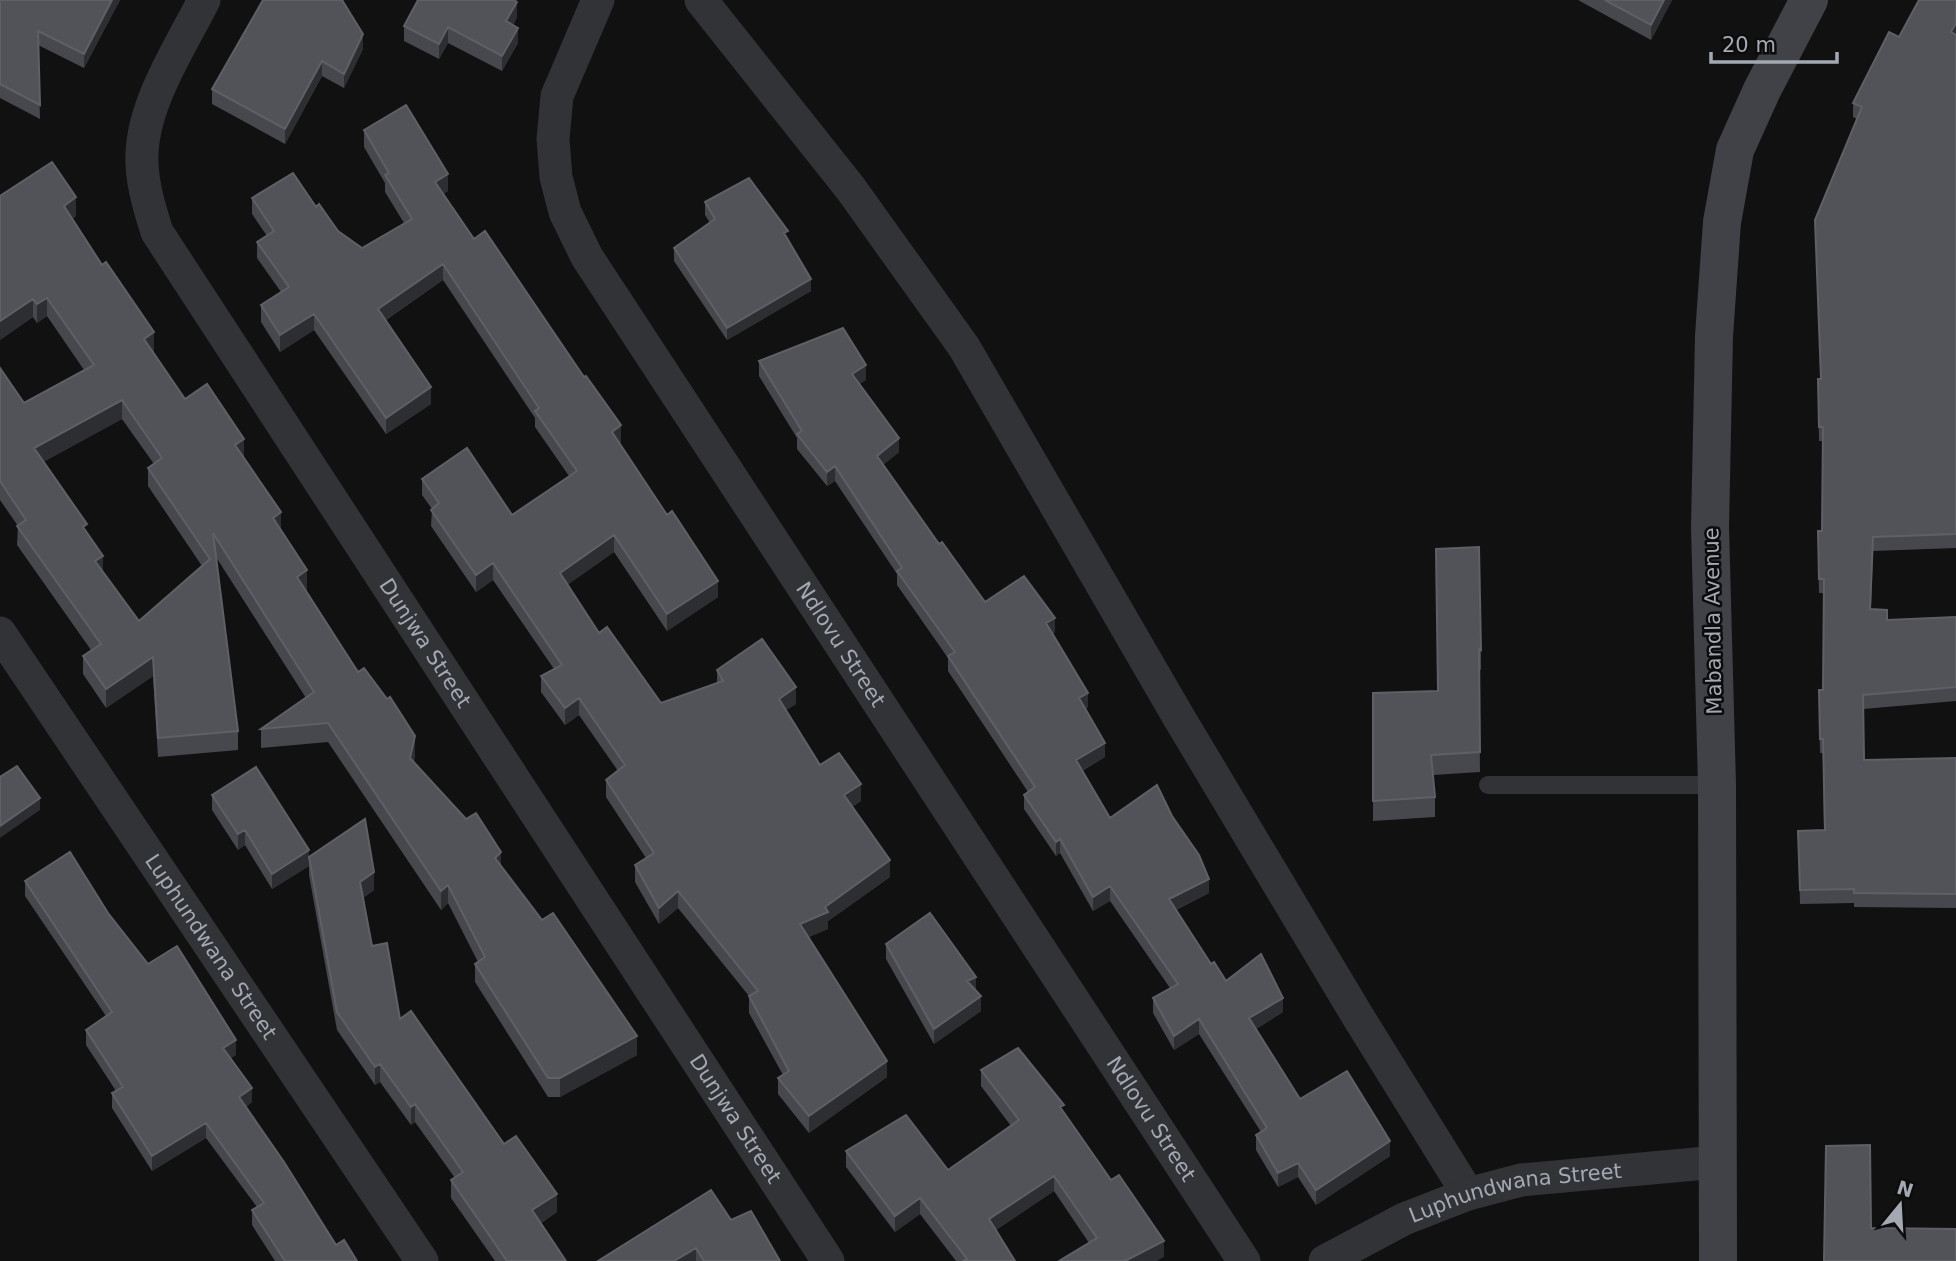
<svg xmlns="http://www.w3.org/2000/svg" width="1956" height="1261" viewBox="0 0 1956 1261" font-family="'DejaVu Sans',sans-serif">
  <style>
    .lines { fill: none; stroke-linecap: round; stroke-linejoin: round }
    .lane { stroke: #323337; stroke-width: 18 }
    .street { stroke: #323337; stroke-width: 33 }
    .secondary { stroke: #404247; stroke-width: 38 }
    .wall { fill: #47484d; fill-rule: evenodd }
    .shaded-wall { fill: #2d2e31 }
    .building { fill: #515358; stroke: #5e6066; stroke-width: 2; fill-rule: evenodd }
    .labels { text-anchor: middle; dominant-baseline: central; stroke-width: 5; stroke-linejoin: round; paint-order: stroke }
    .street-label { font-size: 21px; fill: #a3a8b2; stroke: #0c0c0d }
  </style>
  <rect width="100%" height="100%" fill="#111112"/>
  <g class="lines">
    <path class="lane" d="M1488,785H1717"/>
    <g class="street">
      <path id="s1" d="M204,0C180,48 139,108 142,164C143,187 150,210 157,232L828,1261"/>
      <path id="s2" d="M598,0L557,96L553,139L556,177L565,212L587,257L1244,1261"/>
      <path d="M701,0L851,189L964,347L1178,716L1357,1015L1468,1194"/>
      <path id="s3" d="M0,633L422,1261"/>
      <path id="s4" d="M1325,1261L1404,1219L1468,1194L1521,1180L1717,1162"/>
    </g>
    <path class="secondary" d="M1718,1261L1717,785L1710,527L1714,336L1722,222L1735,150L1762,90L1809,0"/>
  </g>
  <path class="wall" d="M0,0H120L84,68L38,45L40,119L0,98Z
    M1578,0H1672L1651,40Z
    M1956,0V548L1873,551L1871,609L1887,620L1956,617V701L1863,709L1864,760L1956,758V908L1854,907V903L1800,904L1798,831L1824,830L1823,753H1820L1819,704L1823,690L1824,593H1819L1818,545L1822,531L1823,441H1819L1818,379H1820L1857,119L1853,117V103L1899,37Z
    M517,17L513,25L518,43L502,71L448,43L439,59L404,41V26Z
    M363,49L344,88L322,76L285,144L212,104V89Z
    M364,130L448,191L443,194L474,239L621,442L619,443L718,597L667,631L614,552L567,585L599,633L661,703L717,684V670L796,704L786,710L820,765L861,801L852,807L890,877L828,921V929L808,937L887,1077L809,1133L778,1094V1078L783,1075L749,1013V996L678,908L659,924L635,882V865L646,858L606,797V780L618,771L579,715L565,725L541,692V676L554,669L493,580L476,592L431,526L432,509L422,495V479L512,515L569,476L535,427V418L443,280L386,320L431,404L386,434L314,330L280,352L261,322V305L281,292L257,258V242L267,236L252,214V198L316,207L338,231L362,248L404,223L385,192V183L364,147Z
    M52,162L76,216L72,219L154,351L153,352L185,399L244,457V458L281,529L307,589L306,590L358,672L415,754L414,762L501,866L637,1055L560,1097H548L475,982V964L478,962L448,903L441,910L328,742L261,748V729L306,698L216,557L238,731V750L158,757L153,676L106,708L83,674V656L91,650L17,545L18,526L0,500V368L24,403L84,370L47,316L37,323L33,317L0,340ZM122,419L154,464L148,468V486L202,566L139,621L103,572L87,533L43,462Z
    M705,202L788,239L811,291L727,340L674,261V248L710,223L705,215Z
    M759,361L866,380L859,384L899,452L883,465L939,544L985,602L1055,632L1052,634L1088,707L1086,708L1105,757L1082,771L1110,818L1209,893L1176,910L1211,964L1226,981L1283,1012L1256,1029L1300,1099L1390,1156L1316,1205L1298,1177L1278,1187L1256,1150V1135L1261,1132L1199,1034L1174,1050L1153,1013V998L1170,988L1110,901L1093,911L1060,853L1056,856L1024,809V795L1028,792L948,671V658L897,585V574L835,481L827,486L797,449V438L759,376Z
    M1436,549L1481,650V670L1479,669L1480,772L1433,775L1435,797V817L1373,821V693L1438,691Z
    M212,795L309,866L272,889L245,845L238,850L212,810Z
    M309,857L374,890L363,898L372,946L400,1019L504,1144L557,1212L541,1223L566,1261H495L451,1198V1180L455,1178L415,1122L411,1125L380,1082L375,1085L337,1030L309,875Z
    M25,881L108,913L148,964L236,1055L230,1058L252,1102L246,1107L336,1245L357,1261H275L252,1225V1210L257,1207L206,1138L152,1171L112,1108V1093L116,1091L86,1045V1030L106,1016L25,896Z
    M886,944L976,990L981,1011L934,1044L886,959Z
    M981,1070L1064,1113L1164,1257L1089,1243L1054,1191L996,1230L1015,1261H956L920,1214L895,1232L846,1167V1151L948,1170L1011,1126L981,1086Z
    M731,1220L780,1261H598Z"/>
  <path class="shaded-wall" d="M112,0H120L84,68V54Z
    M1664,0H1672L1651,40V25Z
    M517,2V17L506,36V21Z
    M1956,23V38L1951,32Z
    M448,27V43L439,59V44Z
    M518,28V43L502,71V56Z
    M363,34V49L344,88V74Z
    M322,61V76L285,144V129Z
    M448,174V191L435,198V182Z
    M76,197V216L64,225V206Z
    M443,264V280L378,325V309Z
    M811,279V291L727,340V328Z
    M47,298V316L37,323V304Z
    M33,299V317L0,340V321Z
    M314,314V330L280,352V335Z
    M154,332V351L144,358V339Z
    M866,365V380L852,389V374Z
    M431,387V404L386,434V418Z
    M122,400V419L34,467V448Z
    M621,425V442L612,448V432Z
    M899,438V452L877,470V456Z
    M244,439V457L235,464V445Z
    M835,466V481L827,486V472Z
    M281,512V531L273,518Z
    M614,535V552L560,590V573Z
    M103,556V575L95,561Z
    M493,563V580L476,592V575Z
    M307,570V589L297,596V577Z
    M718,581V597L667,631V614Z
    M1055,618V632L1046,637V623Z
    M153,657V676L106,708V689Z
    M796,687V704L779,715V699Z
    M1088,693V707L1079,712V698Z
    M579,698V715L565,725V708Z
    M415,736V754L410,777V758Z
    M1105,743V757L1076,774V760Z
    M861,784V801L844,812V795Z
    M40,798V810L0,838V826Z
    M245,830V845L238,850V834Z
    M1060,839V853L1056,856V842Z
    M309,850V866L272,889V874Z
    M501,852V871L495,858Z
    M890,860V877L828,921V929L800,941V924Z
    M374,872V890L360,900V882Z
    M1209,879V893L1169,913V899Z
    M448,885V903L441,910V891Z
    M1110,886V901L1093,911V897Z
    M678,891V908L659,924V908Z
    M976,977V992L967,981Z
    M981,996V1011L934,1044V1029Z
    M1283,998V1012L1249,1033V1018Z
    M1199,1019V1034L1174,1050V1036Z
    M637,1036V1055L560,1097V1078Z
    M236,1040V1055L223,1063V1048Z
    M887,1061V1077L809,1133V1116Z
    M380,1064V1082L375,1085V1067Z
    M252,1088V1102L239,1112V1097Z
    M415,1104V1122L411,1125V1107Z
    M206,1123V1138L152,1171V1156Z
    M1390,1141V1156L1316,1205V1190Z
    M1298,1163V1177L1278,1187V1173Z
    M1054,1176V1191L989,1235V1219Z
    M557,1194V1212L532,1228V1210Z
    M920,1198V1214L895,1232V1216Z
    M1164,1241V1257L1157,1261H1125Z
    M696,1248V1261H674Z"/>
  <path class="building" d="M0,0H112L84,54L38,31L40,105L0,84Z
    M263,0H342L363,34L344,74L322,61L285,129L212,89Z
    M418,0H514L517,2L506,21L518,28L502,56L448,27L439,44L404,26Z
    M1605,0H1664L1651,25Z
    M1919,0H1956V23L1951,32L1956,35V534L1873,537L1870,609L1887,610V620L1956,617V687L1863,695L1864,760L1956,758V894L1854,893V889L1800,890L1798,831L1825,830L1823,739H1820L1819,690H1823L1824,579H1819L1818,531H1822L1823,427H1819L1818,379H1821L1815,220L1862,107L1853,103L1889,32L1899,37Z
    M406,105L448,174L435,182L474,239L485,231L584,377L586,376L621,425L612,432L667,515L672,511L718,581L667,614L614,535L560,573L599,633L607,627L661,703L723,681L717,670L762,639L796,687L779,699L820,765L839,753L861,784L844,795L890,860L825,907L828,912L800,924L887,1061L809,1116L778,1078L789,1071L749,996L758,991L678,891L659,908L635,865L654,853L606,780L625,765L579,698L565,708L541,676L562,665L493,563L476,575L431,510L439,503L422,479L467,448L512,515L577,471L535,411L539,408L443,264L378,309L431,387L386,418L314,314L280,335L261,305L289,287L257,242L274,231L252,198L293,173L316,207L319,204L338,231L362,248L412,219L385,175L389,173L364,130Z
    M52,162L76,197L64,206L102,265L106,262L154,332L144,339L185,399L207,384L244,439L235,445L281,512L273,518L307,570L297,577L358,672L364,668L387,699L390,697L415,736L410,758L466,819L476,813L501,852L495,858L542,920L553,913L637,1036L560,1078H548L475,964L485,957L448,885L441,891L328,723L261,729L314,692L213,533L238,731L158,738L153,657L106,689L83,656L101,644L17,526L26,520L0,481V368L24,403L94,365L47,298L37,304L33,299L0,321V196ZM122,400L162,458L148,468L210,559L139,621L95,561L103,556L83,527L87,524L34,448Z
    M749,178L788,231L784,233L811,279L727,328L674,248L715,219L705,202Z
    M843,328L866,365L852,374L899,438L877,456L939,544L942,542L985,602L1024,576L1055,618L1046,623L1088,693L1079,698L1105,743L1076,760L1110,818L1157,785L1172,816L1199,855L1209,879L1169,899L1211,964L1214,962L1226,981L1261,954L1283,998L1249,1018L1300,1099L1347,1071L1390,1141L1316,1190L1298,1163L1278,1173L1256,1135L1267,1128L1199,1019L1174,1036L1153,998L1178,984L1110,886L1093,897L1060,839L1056,842L1024,795L1035,787L948,656L955,652L897,571L902,568L835,466L827,472L797,434L802,431L759,361Z
    M1479,547L1481,650L1479,649L1480,752L1431,755L1435,797L1373,801V693L1438,691L1436,549Z
    M17,766L40,798L0,826V777Z
    M256,767L309,850L272,874L245,830L238,834L212,795Z
    M365,819L374,872L360,882L372,946L387,943L400,1019L411,1011L504,1144L516,1136L557,1194L532,1210L566,1261H507L451,1180L463,1172L415,1104L411,1107L380,1064L375,1067L337,1012L309,857Z
    M70,852L108,913L148,964L177,946L236,1040L223,1048L252,1088L239,1097L284,1162L336,1245L344,1240L357,1261H285L252,1210L264,1203L206,1123L152,1156L112,1093L123,1087L86,1030L112,1012L25,881Z
    M930,913L976,977L967,981L981,996L934,1029L886,944Z
    M1018,1048L1064,1105L1060,1107L1111,1180L1119,1175L1164,1241L1125,1261H1059L1097,1238L1054,1176L989,1219L1015,1261H963L967,1259L920,1198L895,1216L846,1151L906,1115L948,1170L1019,1120L981,1070Z
    M1870,1145L1871,1228L1956,1229V1261H1824L1826,1146Z
    M711,1190L731,1220L751,1211L780,1261H704L696,1248L674,1261H598Z"/>
  <g class="labels">
    <g class="street-label">
      <text transform="translate(1713 621) rotate(-91)">Mabandla Avenue</text>
      <text stroke="none"><textPath href="#s1" startOffset="738">Dunjwa Street</textPath></text>
      <text stroke="none"><textPath href="#s2" startOffset="735">Ndlovu Street</textPath></text>
      <text stroke="none"><textPath href="#s3" startOffset="378">Luphundwana Street</textPath></text>
      <text stroke="none"><textPath href="#s1" startOffset="1306">Dunjwa Street</textPath></text>
      <text stroke="none"><textPath href="#s2" startOffset="1302">Ndlovu Street</textPath></text>
      <text stroke="none"><textPath href="#s4" startOffset="205">Luphundwana Street</textPath></text>
    </g>
  </g>
  <g transform="translate(1900 1205) rotate(18)" stroke="#0c0c0d" stroke-width="5" paint-order="stroke">
  <path d="M0-5L12 26L0 18L-12 26Z" fill="#a3a8b2"/>
  <text y="-10" font-size="19" font-weight="bold" text-anchor="middle" fill="#a3a8b2">N</text>
  </g>
  <path d="M1711 52v10h126v-10" fill="none" stroke="#a3a8b2" stroke-width="3.5"/>
  <text x="1722" y="52" font-size="21" fill="#a3a8b2" stroke="#0c0c0d" stroke-width="5" paint-order="stroke">20 m</text>
</svg>
